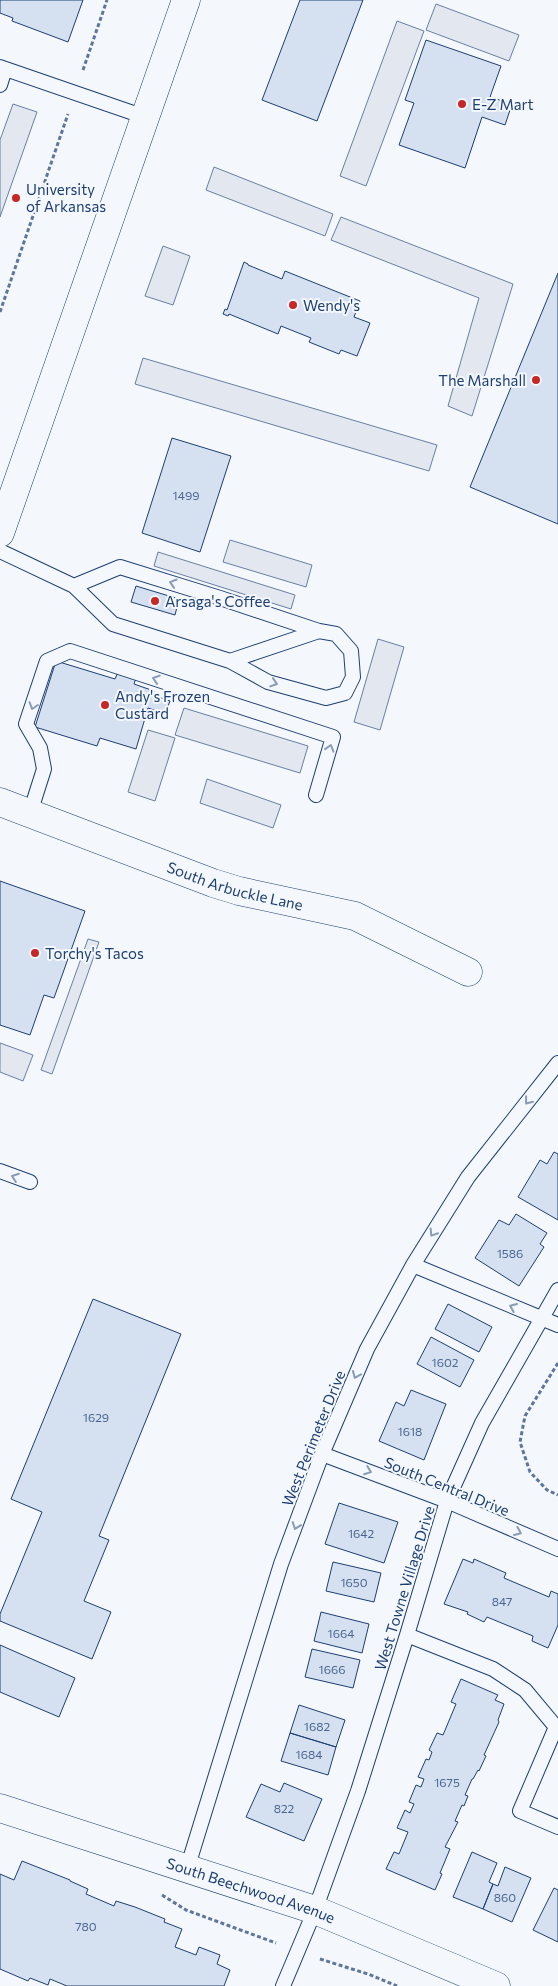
<svg xmlns="http://www.w3.org/2000/svg" width="558" height="1986" viewBox="0 0 558 1986" font-family="Commissioner,sans-serif">
  <style>
    .parking { fill: #e3e8f0; stroke: #687fa3 }
    .building { fill: #d5e0f0; stroke: #1d3f73 }
    .lines { fill: none; stroke-linecap: round; stroke-linejoin: round }
    .lane-casing { stroke: #1d3f73; stroke-width: 16 }
    .street-casing { stroke: #1d3f73; stroke-width: 29 }
    .secondary-casing { stroke: #1d3f73; stroke-width: 29 }
    .primary-casing { stroke: #1d3f73; stroke-width: 29 }
    .path { stroke: #5e769c; stroke-width: 3; stroke-dasharray: 4 2.5; stroke-linecap: butt }
    .lane { stroke: #f4f7fb; stroke-width: 14 }
    .street { stroke: #f4f7fb; stroke-width: 28 }
    .secondary { stroke: #f4f7fb; stroke-width: 28 }
    .primary { stroke: #f4f7fb; stroke-width: 28 }
    .oneway { stroke: #889bb7 }
    .poi-dot { fill: #c62828; stroke: #f4f7fb; stroke-width: 2 }
    .labels { text-anchor: middle; dominant-baseline: central; stroke-width: 4; stroke-linejoin: round; paint-order: stroke }
    .number-label { font-size: 12px; fill: #4b6792 }
    .poi-label { font-size: 15px; fill: #1d3f73; stroke: #f4f7fb; text-anchor: start }
    .street-label { font-size: 15px; fill: #1d3f73; stroke: #f4f7fb }
  </style>
  <rect width="100%" height="100%" fill="#f4f7fb"/>
  <path class="parking" d="M436,4L519,35L509,61L426,30Z
    M397,21L424,31L366,186L340,176Z
    M13,104L37,112L0,217V140Z
    M214,167L333,214L325,236L206,190Z
    M341,217L513,284L472,416L448,406L479,298L331,240Z
    M163,246L190,256L173,305L145,296Z
    M143,358L437,445L429,471L135,384Z
    M230,540L312,565L306,587L223,562Z
    M158,552L295,595L291,609L154,566Z
    M378,639L404,647L380,730L354,722Z
    M184,708L308,746L300,773L175,735Z
    M148,730L175,738L155,801L128,792Z
    M207,779L281,805L273,828L200,803Z
    M88,939L99,942L52,1074L41,1070Z
    M0,1043L33,1055L23,1081L0,1072Z"/>
  <path class="building" d="M0,0H83L68,42L12,21L13,18L0,13Z
    M300,0H363L317,121L262,100Z
    M426,40L501,66L490,97L512,104L505,125L482,117L465,168L399,145L414,103L405,100Z
    M244,262L248,264V265L282,279L285,271L360,301L354,317L370,323L357,356L341,350L339,354L309,342L311,338L281,326L278,334L229,314L228,316L223,314L225,309L227,310Z
    M558,273V524L470,487Z
    M172,438L231,456L200,552L142,533Z
    M136,586L179,599L175,615L131,602Z
    M56,661L115,679L118,672L136,678L134,684L154,691L152,695L170,701L165,714L148,708L136,749L100,738L97,746L35,727Z
    M0,881L85,911L54,998L44,995L30,1035L0,1025Z
    M554,1152L558,1154V1220L518,1197L540,1160L547,1164Z
    M516,1214L547,1233L540,1244L544,1247L519,1286L475,1258L499,1220L509,1225Z
    M93,1299L181,1334L99,1536L109,1540L84,1601L111,1612L92,1659L0,1621V1614L42,1512L11,1499Z
    M448,1304L492,1327L479,1352L435,1329Z
    M431,1337L474,1360L460,1387L417,1364Z
    M411,1390L446,1404L424,1460L379,1441L396,1402L404,1406Z
    M339,1503L398,1522L384,1563L325,1544Z
    M463,1559L473,1563L474,1559L506,1573L504,1578L549,1597L551,1591L558,1594V1625L548,1648L532,1641L533,1636L487,1617L484,1622L467,1614L468,1612L444,1604Z
    M333,1562L381,1573L374,1602L326,1591Z
    M321,1612L369,1624L362,1653L314,1641Z
    M0,1645L75,1678L59,1717L0,1692Z
    M312,1649L360,1660L353,1688L305,1677Z
    M461,1679L498,1695L495,1700L504,1704L498,1720L499,1722L484,1755L486,1756L479,1771L478,1770L473,1779H472L465,1795L468,1796L464,1806L462,1805L455,1821L458,1822L445,1847L450,1849L440,1873L442,1874L435,1890L386,1869L394,1852L399,1854L408,1832L397,1828L405,1810L410,1813L414,1804L409,1802L416,1785L421,1787L424,1779L418,1777L426,1759L429,1760L432,1752L429,1750L437,1733L443,1735L456,1704L451,1702Z
    M299,1705L345,1720L336,1747L290,1733Z
    M290,1733L336,1747L328,1775L281,1761Z
    M284,1783L322,1799L304,1841L246,1817L261,1784L280,1792Z
    M472,1852L497,1863L489,1882L493,1884L483,1909L453,1897Z
    M22,1861L70,1880V1881L88,1889L86,1894L114,1906L116,1901L135,1907L165,1919L164,1922L182,1929L175,1947L196,1955L199,1947L220,1955L217,1964L230,1970L224,1986H67L50,1979L48,1985L30,1978L28,1981L0,1969V1874L14,1880Z
    M505,1867L531,1878L512,1922L483,1909L493,1884L498,1886Z
    M554,1888L558,1890V1942L533,1930Z"/>
  <g class="lines">
    <g class="lane-casing">
      <path id="lane" d="M0,67L145,117
        M0,85L5,69
        M0,551L74,586L113,624L230,661L268,682L326,698L345,693L353,677L351,651L336,634L319,631L220,598L120,567L74,586
        M230,661L319,631
        M30,813L44,769L40,748L26,724L47,661L70,651L333,737L316,795
        M0,1171L30,1182
        M413,1265L558,1325
        M322,1454L447,1501L558,1549
        M407,1635L493,1669L525,1690L556,1727L520,1811L558,1827
        M187,1869L281,1564L322,1454L367,1349L413,1265L468,1177L558,1063
        M283,1986L315,1910L358,1791L407,1635L447,1501L482,1423L558,1290"/>
    </g>
    <g class="street-casing">
      <g id="street">
        <path id="s1" d="M0,802L213,883L239,891L355,916L468,972"/>
      </g>
    </g>
    <g class="secondary-casing">
      <g id="secondary">
        <path id="s2" d="M0,1808L315,1910L496,1986"/>
      </g>
    </g>
    <g class="primary-casing">
      <path id="primary" d="M0,533L186,0"/>
    </g>
    <path class="path" d="M83,70L107,0
      M0,312L68,114
      M558,1363L525,1416L520,1442L530,1472L547,1490L558,1495
      M162,1895L186,1910L276,1943
      M320,1959L368,1974L397,1986"/>
    <use href="#lane" class="lane"/>
    <use href="#street" class="street"/>
    <use href="#secondary" class="secondary"/>
    <use href="#primary" class="primary"/>
  </g>
  <defs><path id="oneway-chevron" d="M-2-3.5L2.5 0L-2 3.5" fill="none" stroke-width="1.6" stroke-linecap="round" stroke-linejoin="round" transform="scale(1.25)"/></defs>
  <g class="oneway">
    <use href="#oneway-chevron" transform="translate(173 583) rotate(-163)"/>
    <use href="#oneway-chevron" transform="translate(156 679) rotate(-162)"/>
    <use href="#oneway-chevron" transform="translate(274 683) rotate(18)"/>
    <use href="#oneway-chevron" transform="translate(33 706) rotate(108)"/>
    <use href="#oneway-chevron" transform="translate(330 748) rotate(-73)"/>
    <use href="#oneway-chevron" transform="translate(528 1101) rotate(128)"/>
    <use href="#oneway-chevron" transform="translate(15 1177) rotate(-160)"/>
    <use href="#oneway-chevron" transform="translate(433 1233) rotate(122)"/>
    <use href="#oneway-chevron" transform="translate(513 1307) rotate(-157)"/>
    <use href="#oneway-chevron" transform="translate(356 1375) rotate(113)"/>
    <use href="#oneway-chevron" transform="translate(368 1471) rotate(21)"/>
    <use href="#oneway-chevron" transform="translate(296 1526) rotate(110)"/>
    <use href="#oneway-chevron" transform="translate(518 1532) rotate(23)"/>
  </g>
  <g class="poi-dot">
    <circle cx="462" cy="104" r="5"/>
    <circle cx="16" cy="198" r="5"/>
    <circle cx="293" cy="305" r="5"/>
    <circle cx="536" cy="380" r="5"/>
    <circle cx="155" cy="601" r="5"/>
    <circle cx="105" cy="705" r="5"/>
    <circle cx="35" cy="953" r="5"/>
  </g>
  <g class="labels">
    <g class="number-label">
      <text x="186" y="495">1499</text>
      <text x="510" y="1253">1586</text>
      <text x="445" y="1362">1602</text>
      <text x="96" y="1417">1629</text>
      <text x="410" y="1431">1618</text>
      <text x="361" y="1533">1642</text>
      <text x="354" y="1582">1650</text>
      <text x="502" y="1601">847</text>
      <text x="341" y="1633">1664</text>
      <text x="332" y="1669">1666</text>
      <text x="317" y="1726">1682</text>
      <text x="309" y="1754">1684</text>
      <text x="447" y="1782">1675</text>
      <text x="284" y="1808">822</text>
      <text x="505" y="1897">860</text>
      <text x="86" y="1926">780</text>
    </g>
    <g class="poi-label">
      <text x="472" y="104">E-Z Mart</text>
      <text x="26" y="189">University<tspan x="26" dy="17">of Arkansas</tspan></text>
      <text x="303" y="305">Wendy's</text>
      <text x="526" y="380" text-anchor="end">The Marshall</text>
      <text x="165" y="601">Arsaga's Coffee</text>
      <text x="115" y="696">Andy's Frozen<tspan x="115" dy="17">Custard</tspan></text>
      <text x="45" y="953">Torchy's Tacos</text>
    </g>
    <g class="street-label">
      <text stroke="none"><textPath href="#s1" startOffset="250">South Arbuckle Lane</textPath></text>
      <text transform="translate(313 1438) rotate(-68)">West Perimeter Drive</text>
      <text transform="translate(447 1486) rotate(22)">South Central Drive</text>
      <text transform="translate(404 1588) rotate(-73)">West Towne Village Drive</text>
      <text stroke="none"><textPath href="#s2" startOffset="264">South Beechwood Avenue</textPath></text>
    </g>
  </g>
</svg>
